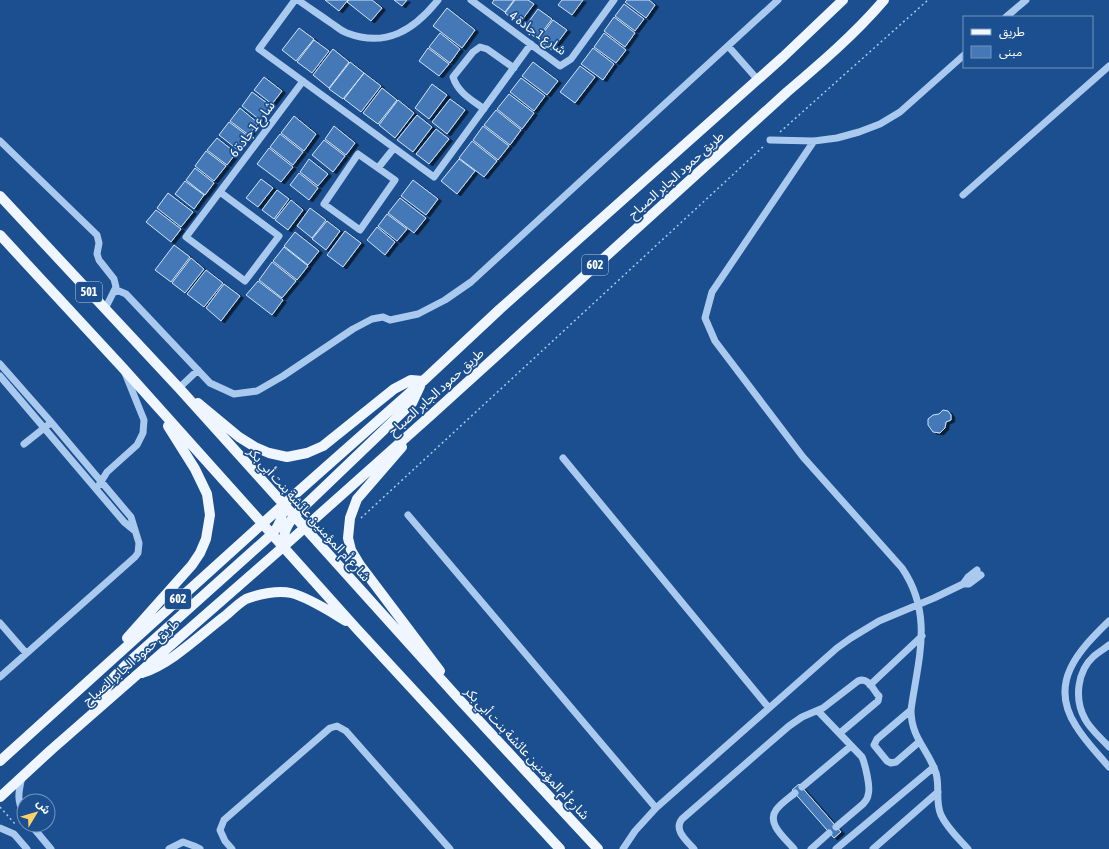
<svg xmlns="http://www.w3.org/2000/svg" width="1109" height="849" viewBox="0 0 1109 849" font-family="'Asap Condensed','Noto Sans Arabic',sans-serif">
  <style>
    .building { fill: #4478b7; stroke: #cfe3fa; filter: url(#shadow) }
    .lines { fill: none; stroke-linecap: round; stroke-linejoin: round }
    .path { stroke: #a9c9ee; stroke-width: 1.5; stroke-dasharray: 2 3; stroke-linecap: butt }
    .minor { stroke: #a9c9ee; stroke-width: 7 }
    .major { stroke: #f0f6ff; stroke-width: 10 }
    .labels { text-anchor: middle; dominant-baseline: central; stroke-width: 3.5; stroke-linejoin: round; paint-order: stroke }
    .shield { fill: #1b4f8f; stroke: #bbcadd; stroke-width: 1 }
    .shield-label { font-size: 12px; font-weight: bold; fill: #fff }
    .street-label { font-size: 13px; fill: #fff; stroke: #1b4f8f }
  </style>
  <defs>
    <filter id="shadow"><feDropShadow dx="3.5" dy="2" stdDeviation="0" flood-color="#0009"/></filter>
  </defs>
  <rect width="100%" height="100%" fill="#1b4f8f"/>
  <path class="building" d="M325,0H348L339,11Z
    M349,0H372L382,8L371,21L347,2Z
    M394,0H407L402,6Z
    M494,0H514L505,12L492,3Z
    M515,0H528L534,4L519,24L505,13Z
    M562,0H583L572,15L558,5Z
    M627,0H649L655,5L646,18L625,2Z
    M624,4L644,19L635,31L615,16Z
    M447,8L475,30L462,48L433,26Z
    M538,9L552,19L537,39L524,28Z
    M614,17L635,33L625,47L604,31Z
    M553,20L567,30L552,50L538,40Z
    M299,28L314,39L296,61L282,50Z
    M440,33L460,49L450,63L429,47Z
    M604,33L626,50L616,63L594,47Z
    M314,40L329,51L312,73L297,62Z
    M428,48L449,64L439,76L419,61Z
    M593,48L614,64L603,80L581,64Z
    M333,49L349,62L329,88L313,75Z
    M350,62L364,73L343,99L329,89Z
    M533,62L558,81L547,95L522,76Z
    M580,66L595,77L575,103L560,92Z
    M364,73L381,86L361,112L344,99Z
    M264,77L282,91L272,104L254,90Z
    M521,78L545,96L534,111L510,92Z
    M432,84L447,95L429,119L415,108Z
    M382,88L397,100L378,124L363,113Z
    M252,92L271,106L260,120L242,106Z
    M509,94L534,113L522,129L497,109Z
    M450,99L465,110L447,134L432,122Z
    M398,100L414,113L395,138L379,125Z
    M240,108L258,123L249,135L230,121Z
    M496,110L521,130L510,145L484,125Z
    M417,115L432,127L413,152L397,140Z
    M294,116L316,134L304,151L281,133Z
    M229,122L248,136L238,150L219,135Z
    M334,126L355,143L346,155L325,139Z
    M483,126L509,146L498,160L473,140Z
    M436,129L449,139L429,164L416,154Z
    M280,134L303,152L293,165L270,147Z
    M217,138L236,153L227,165L207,150Z
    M324,140L345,156L333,172L312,155Z
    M472,141L497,161L484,177L459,158Z
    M269,148L293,167L281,182L257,164Z
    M206,151L226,166L214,181L195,166Z
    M309,159L328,174L318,186L300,172Z
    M459,159L475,171L457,194L441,181Z
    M195,168L214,183L205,195L186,180Z
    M299,173L318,188L309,200L290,185Z
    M261,179L273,188L258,207L246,198Z
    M413,180L438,199L426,215L401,196Z
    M185,181L204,195L194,209L175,194Z
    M277,190L289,199L274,219L262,210Z
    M168,193L193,212L181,227L157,208Z
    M400,198L426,218L414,233L388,213Z
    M291,200L303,210L288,230L275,220Z
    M310,208L326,220L312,238L297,226Z
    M156,210L181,229L171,242L146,222Z
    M387,214L407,229L397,241L378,226Z
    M327,221L340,231L326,250L312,239Z
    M377,227L395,242L385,255L367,240Z
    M345,231L361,243L343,267L327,255Z
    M295,232L319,251L308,265L284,246Z
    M174,245L190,257L171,282L155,270Z
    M284,247L308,266L297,280L273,261Z
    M191,258L204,269L185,293L172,283Z
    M272,262L296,281L282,298L259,280Z
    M206,270L223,283L204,307L187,294Z
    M258,281L283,300L272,315L246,295Z
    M224,284L240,296L221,321L206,308Z
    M943,410L948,411L951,415V420L946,422L945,428L940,433L933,432L928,425V419L933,415L939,414Z
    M799,784L841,832L834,838L792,790Z"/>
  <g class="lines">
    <path class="path" d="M780,132L928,0
      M361,518L765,145
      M0,807L16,825"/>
    <path class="minor" d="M295,0L259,49L434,177L531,44
      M298,0C309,8 320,15 331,23C336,26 341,31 347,33C386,48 414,30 438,0
      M471,0L560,66L571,59L614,0
      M1006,17L1026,0
      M728,46L758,80
      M484,109C472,100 458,93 453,77L473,52L480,47L487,49L514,68
      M770,140L814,141L837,138L859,132L880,124L900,112L964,55
      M0,141L97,235L99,243L97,254L99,260L114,279L116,287L105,309
      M814,141L712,292L705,318L715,341L803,457L902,568C934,615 918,659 911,710C911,738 928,749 936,773C940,787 935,802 941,815C947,828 959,839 968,849
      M358,154L395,180L360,230L324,204Z
      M378,168L394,148
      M220,192L279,236L245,281L186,237L303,81
      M963,195L1109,66
      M114,292L119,291L126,294L210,383L234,394L257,391L283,376L353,329L372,319L383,317L390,320L418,314L445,300L471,282L778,0
      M0,364L51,422L131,517L139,543L138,553L135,557L0,677
      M0,376L124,522L135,531
      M179,388L198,370
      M24,444L48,425
      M563,458L769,708
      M99,485L107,472L137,445L143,433L144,420L125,373
      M408,515L656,808
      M963,584L968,577L977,570
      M1109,621C1078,651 1048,683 1076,726C1085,741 1098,754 1109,767
      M0,623L26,653
      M1109,645C1104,649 1099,652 1094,656C1077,671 1074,699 1085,719C1090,729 1101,738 1109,747
      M870,685L922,636
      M911,710L877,739L874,745L887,761L891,763L896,762L919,742
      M818,711L862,757C865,764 871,788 868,795C868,799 865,801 863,804L836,827
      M22,777C18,794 17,800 24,815
      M802,787L851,746
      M31,825L51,849
      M0,828L14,834L27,849
      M169,849L183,842L194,846L200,849
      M232,849L225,841L220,830L224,820L330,728L337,726L346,731L450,849
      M623,849L635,831L656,808L837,648L851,638L879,621L934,598L963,584H969L981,575
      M694,849C687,841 673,830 682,819L789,726L802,717L823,708L858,681C867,677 872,687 877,694L879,696L878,701L840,733
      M794,849C786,839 766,824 776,810C781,803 789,798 795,793
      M811,849L829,833
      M836,849L934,767
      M873,849L938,792"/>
    <path class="major" d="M0,196L179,388L458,698L598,849
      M0,235L122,367L356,628L560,849
      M198,403L239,437L255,447L269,453L287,457L307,453L323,446L394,389L411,380L423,381
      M402,447L357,499L350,518L348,538L351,550L360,565L440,671
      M283,547C284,532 285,528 294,516L412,403L420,386
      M127,638L192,565L200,553L206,539L210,515L207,494L195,469L168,426
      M142,673C171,664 200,635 225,616C231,611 239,603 246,599C259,594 278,590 291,593C308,597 331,612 346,621
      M94,708L113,678L128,663L272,534C280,525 283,517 283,505
      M0,761L283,505L423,381L500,309L783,57L843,0
      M0,797L51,750L283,547L430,416L787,92C821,63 855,34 884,0"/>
  </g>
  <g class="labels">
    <g class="shield">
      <rect x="582" y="255" width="26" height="20" rx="3"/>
      <rect x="76" y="282" width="26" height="20" rx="3"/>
      <rect x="165" y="589" width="26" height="20" rx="3"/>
    </g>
    <g class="shield-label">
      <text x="595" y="265">602</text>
      <text x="89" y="292">501</text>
      <text x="178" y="599">602</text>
    </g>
    <g class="street-label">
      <text transform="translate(538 33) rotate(35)">شارع 1 جادة 4</text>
      <text transform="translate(252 129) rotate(-53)">شارع 1 جادة 6</text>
      <text transform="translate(676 175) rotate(-42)">طريق حمود الجابر الصباح</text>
      <text transform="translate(436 392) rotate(-42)">طريق حمود الجابر الصباح</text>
      <text transform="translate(309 514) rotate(48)">شارع أم المؤمنين عائشة بنت أبي بكر</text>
      <text transform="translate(131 662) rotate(-41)">طريق حمود الجابر الصباح</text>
      <text transform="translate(527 753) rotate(47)">شارع أم المؤمنين عائشة بنت أبي بكر</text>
    </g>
  </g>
  <rect x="963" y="16" width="130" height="52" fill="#1b4f8f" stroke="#7695bc"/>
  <rect x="971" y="29" width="20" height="6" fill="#f0f6ff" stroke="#7695bc"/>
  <text x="999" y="36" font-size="12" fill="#ffffff">طريق</text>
  <rect x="971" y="46" width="20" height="12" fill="#4478b7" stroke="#7695bc"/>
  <text x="999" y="56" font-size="12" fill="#ffffff">مبنى</text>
  <g transform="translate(36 813) rotate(52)"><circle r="19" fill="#1b4f8f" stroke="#7695bc"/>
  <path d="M0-3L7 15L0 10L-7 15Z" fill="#ffd166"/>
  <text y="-6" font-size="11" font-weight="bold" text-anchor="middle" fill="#ffffff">ش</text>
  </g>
</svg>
